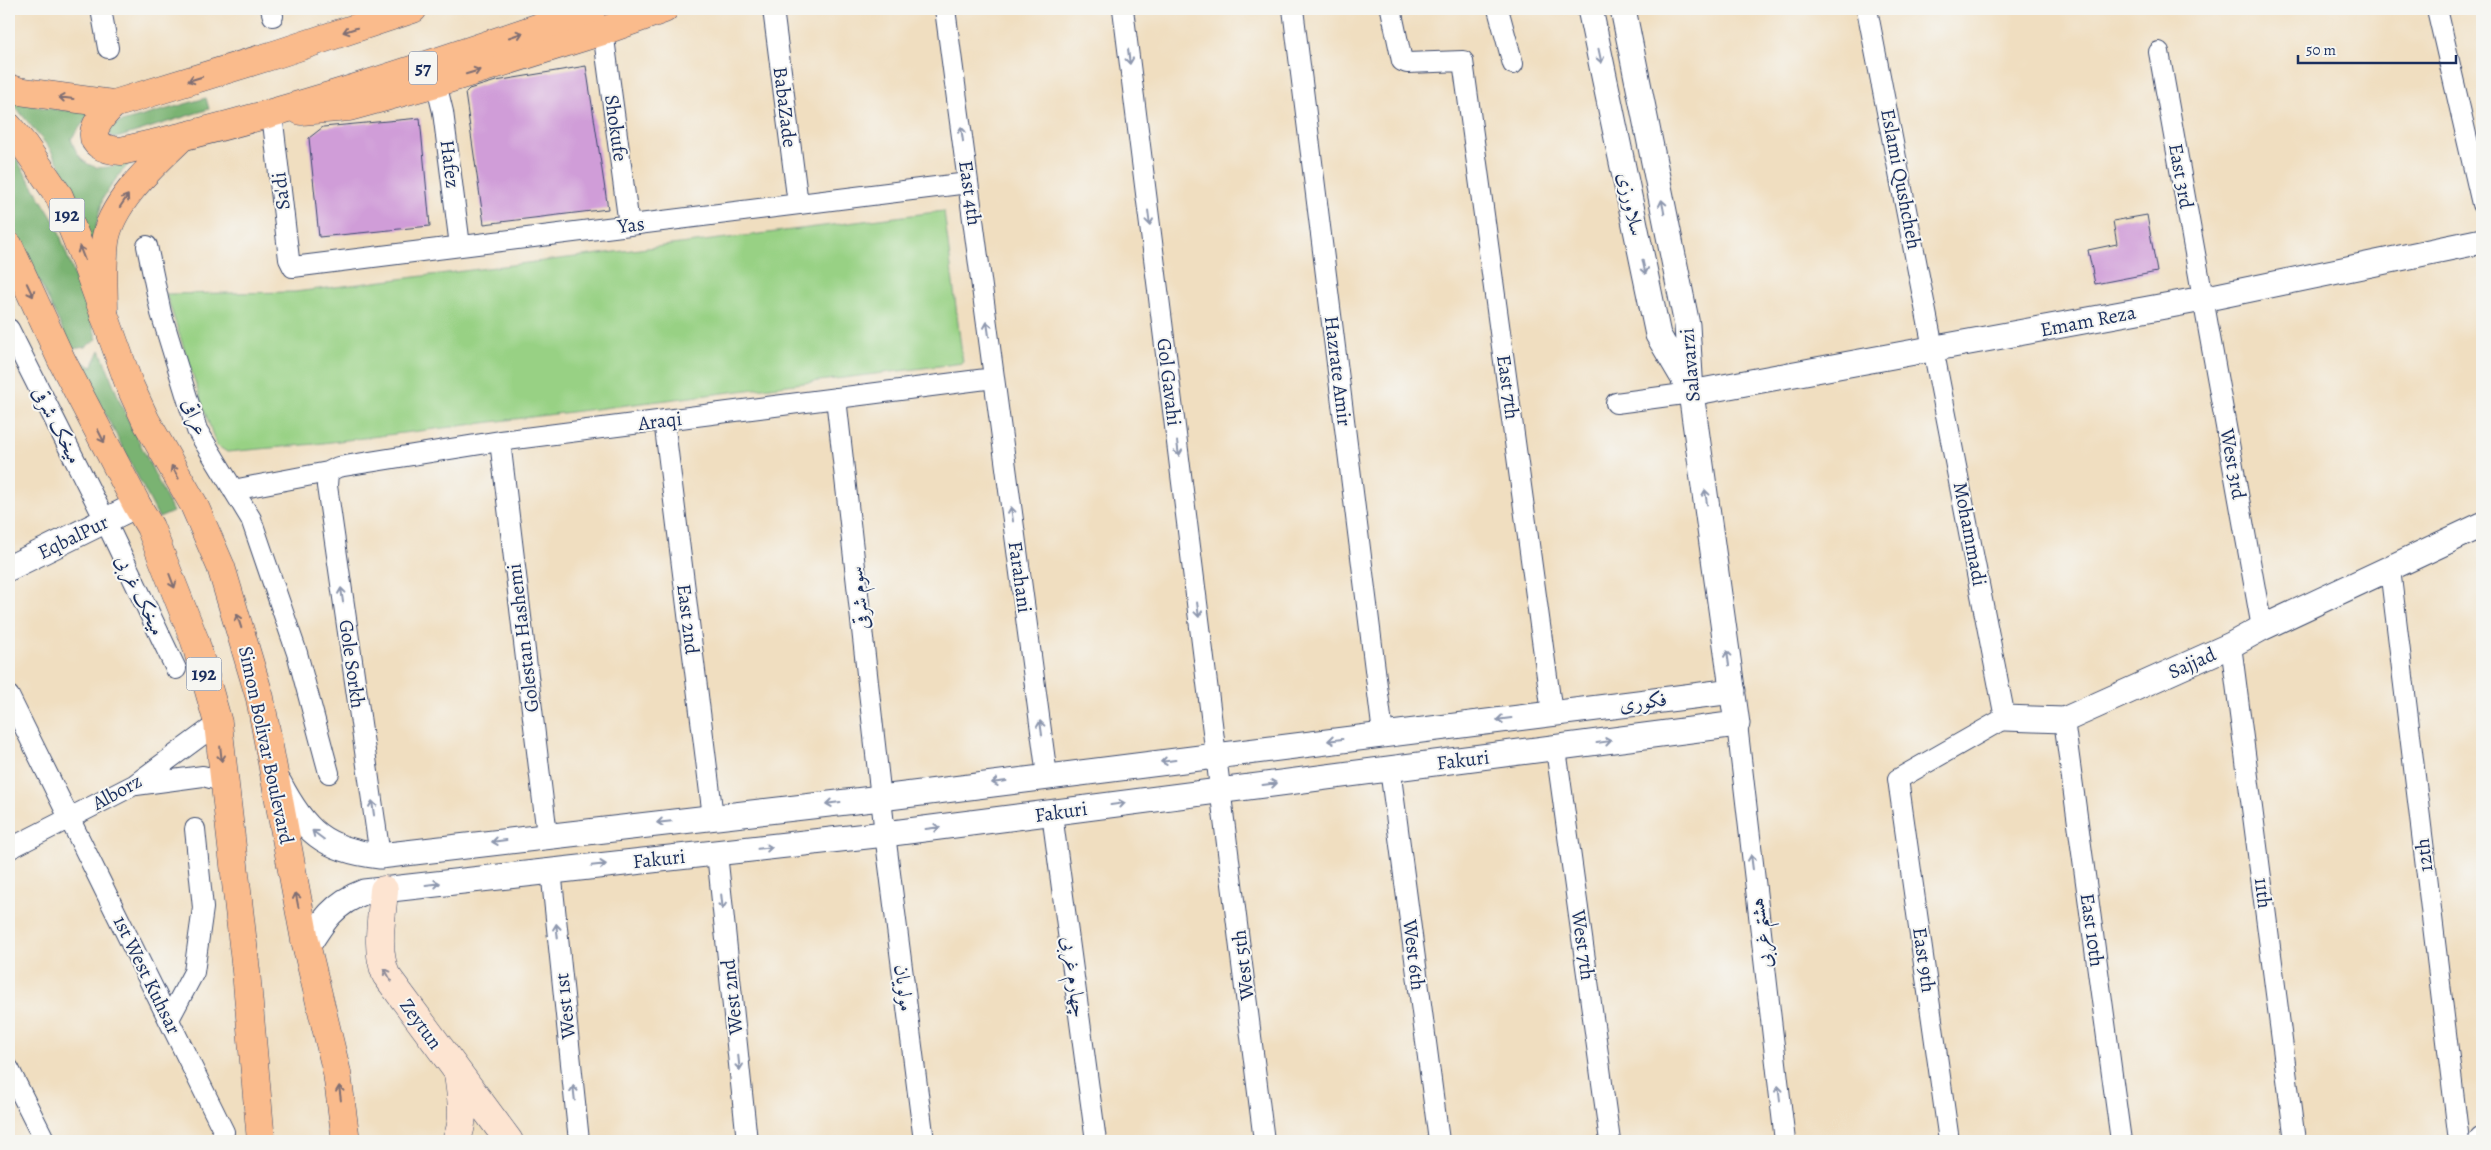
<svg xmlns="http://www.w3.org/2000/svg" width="2491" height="1150" viewBox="0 0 2491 1150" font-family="Alegreya,Amiri,serif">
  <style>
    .green { fill: #98d184; stroke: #5a8071 }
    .forest { fill: #7ab372; stroke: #4a7168 }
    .building { fill: #d09dd8 }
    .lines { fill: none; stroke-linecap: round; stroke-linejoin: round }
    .minor-casing { stroke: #3b496d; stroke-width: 22 }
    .tertiary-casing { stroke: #3b496d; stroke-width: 27 }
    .secondary-casing { stroke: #3b496d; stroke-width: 29 }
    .primary-casing { stroke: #3b496d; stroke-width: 29 }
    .trunk-casing { stroke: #3b496d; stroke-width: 29 }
    .minor { stroke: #fff; stroke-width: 20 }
    .tertiary { stroke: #fff; stroke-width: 25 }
    .secondary { stroke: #fde4d1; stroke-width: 28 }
    .primary { stroke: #fabb8c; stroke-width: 28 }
    .trunk { stroke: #fabb8c; stroke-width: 28 }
    .oneway { stroke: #7f6e73 }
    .oneway2 { stroke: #8d97ae }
    .oneway3 { stroke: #8c8a98 }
    .labels { text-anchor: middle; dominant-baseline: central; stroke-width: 4; stroke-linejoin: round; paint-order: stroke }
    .shield { fill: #f6f6f2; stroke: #5d6b8a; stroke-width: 1 }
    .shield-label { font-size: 19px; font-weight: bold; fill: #1b2f5e }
    .street-label { font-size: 20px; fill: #1b2f5e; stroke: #f6f6f2 }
  </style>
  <rect width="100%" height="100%" fill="#f6f6f2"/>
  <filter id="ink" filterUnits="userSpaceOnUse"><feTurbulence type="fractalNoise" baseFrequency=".02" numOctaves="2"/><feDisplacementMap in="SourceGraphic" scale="10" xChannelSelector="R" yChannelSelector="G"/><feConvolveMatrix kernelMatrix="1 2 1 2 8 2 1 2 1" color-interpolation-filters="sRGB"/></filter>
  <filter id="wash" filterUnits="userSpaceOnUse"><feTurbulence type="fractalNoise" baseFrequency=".0096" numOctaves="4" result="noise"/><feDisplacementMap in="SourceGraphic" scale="20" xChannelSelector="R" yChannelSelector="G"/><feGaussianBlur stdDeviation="1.12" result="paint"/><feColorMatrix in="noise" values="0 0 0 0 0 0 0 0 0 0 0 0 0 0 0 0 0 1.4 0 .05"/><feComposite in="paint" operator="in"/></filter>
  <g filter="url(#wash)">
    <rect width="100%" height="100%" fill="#f0dec0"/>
    <path class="green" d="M944,211L963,363L315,444L227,452L216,445L166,294L295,292Z"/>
    <path class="forest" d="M206,98L209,109L120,137L115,138L110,135L108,131L115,124Z
      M9,99C40,109 68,113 101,109L89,115L71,139C83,175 106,172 135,157L118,176L103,198L91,247L73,188L50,149Z
      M9,147L56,224L97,339L85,347L72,349L9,218Z
      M100,350L121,404L173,512L159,518L77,359L92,367Z"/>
    <g id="blocks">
      <path class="building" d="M586,66L608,209L484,224L465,93L469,89L496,81Z
        M420,118L430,226L319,237L309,138L323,127Z
        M2147,215L2157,272L2095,284L2088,250L2117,244L2113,221Z"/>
    </g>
  </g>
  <g filter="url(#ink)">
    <use href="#blocks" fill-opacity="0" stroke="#3b496d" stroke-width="1"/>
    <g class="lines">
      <g class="minor-casing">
        <path id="minor" d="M101,9L108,48
          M271,9L273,16
          M773,9L798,204
          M945,9L1047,776
          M1123,9L1264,1141
          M1293,9L1383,734
          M1391,9L1402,61L1407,63L1463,61L1552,713
          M1498,9L1513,64
          M1867,9L2005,718L1898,779L1949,1141
          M2437,9L2482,204
          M603,31L629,225
          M2159,52L2262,628
          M436,83L443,112L460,246
          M272,114L289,259L293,267L968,183
          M147,246L161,313L197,430L251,519L297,653L329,773
          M9,329L105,520L176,669
          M836,398L885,834L924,1141
          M1616,403L1691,393
          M664,420L713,817
          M500,441L547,835
          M328,472L327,486L380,856
          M233,490L328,472L338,467L500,441L994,378
          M2390,569L2459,1141
          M2231,645L2295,1141
          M9,696L224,1132
          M2064,720L2121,1141
          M1737,724L1785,1141
          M1556,749L1610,1141
          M1390,769L1439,1141
          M136,785L203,776L224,782
          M1052,814L1096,1141
          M9,849L134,785L218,723
          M717,853L747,1141
          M551,870L579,1141
          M169,1019L194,972L203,908L195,829
          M9,1069L45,1141"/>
      </g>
      <g class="tertiary-casing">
        <path id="tertiary" d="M1590,9L1658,335L1688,386
          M1691,393L2203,299L2482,241
          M9,568L137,505
          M2005,718L2064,720L2231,645L2262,628L2482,525
          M279,783C304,831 324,850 380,856L881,798L1733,691
          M307,947C323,921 334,903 364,892L885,834L1737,724L1691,393L1687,325L1623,9
          M2481,1141L2482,1139"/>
      </g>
      <g class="secondary-casing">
        <path id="secondary" d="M384,890C382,919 375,947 386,975L509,1141
          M456,1141C466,1120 461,1097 458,1074"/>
      </g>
      <g class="primary-casing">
        <path id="primary" d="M301,111L349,107L436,83L603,31L664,9
          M9,127L24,145L59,196L83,255L129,384L146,421L194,505L221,567L260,698L305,940L337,1073L346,1141
          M9,246L62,361L137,505L150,527L195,641L218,723L246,971L261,1141"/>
      </g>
      <g class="trunk-casing">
        <path id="trunk" d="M9,88L18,91L114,104L280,53L413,9
          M114,104C92,124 80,148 121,151C281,116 436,63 592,9
          M104,315C104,291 102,266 105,242C110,203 154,164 181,138"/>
      </g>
      <use href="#minor" class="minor"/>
      <use href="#tertiary" class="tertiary"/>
      <use href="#secondary" class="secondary"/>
      <use href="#primary" class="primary"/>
      <use href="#trunk" class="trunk"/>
    </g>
    <defs><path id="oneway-shaft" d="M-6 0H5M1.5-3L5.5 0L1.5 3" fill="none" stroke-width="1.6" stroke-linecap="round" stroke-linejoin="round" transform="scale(1.25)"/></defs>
    <g class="oneway">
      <use href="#oneway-shaft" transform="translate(350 30) rotate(162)"/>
      <use href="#oneway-shaft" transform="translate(516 35) rotate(-19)"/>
      <use href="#oneway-shaft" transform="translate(473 72) rotate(-17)"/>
      <use href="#oneway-shaft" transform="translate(195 79) rotate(163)"/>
      <use href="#oneway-shaft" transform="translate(66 98) rotate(-173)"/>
      <use href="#oneway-shaft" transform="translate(124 201) rotate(-56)"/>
      <use href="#oneway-shaft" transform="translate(82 253) rotate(-111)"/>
      <use href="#oneway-shaft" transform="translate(30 290) rotate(65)"/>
      <use href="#oneway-shaft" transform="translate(101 436) rotate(63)"/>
      <use href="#oneway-shaft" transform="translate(175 472) rotate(-119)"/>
      <use href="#oneway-shaft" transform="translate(172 581) rotate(69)"/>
      <use href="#oneway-shaft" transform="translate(239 621) rotate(-108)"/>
      <use href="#oneway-shaft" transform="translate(221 754) rotate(84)"/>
      <use href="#oneway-shaft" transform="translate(297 900) rotate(-101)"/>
      <use href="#oneway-shaft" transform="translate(340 1093) rotate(-97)"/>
    </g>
    <g class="oneway2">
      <use href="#oneway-shaft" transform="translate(1600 56) rotate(78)"/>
      <use href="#oneway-shaft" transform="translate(1129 57) rotate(83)"/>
      <use href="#oneway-shaft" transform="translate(962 134) rotate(-98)"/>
      <use href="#oneway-shaft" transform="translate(1663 207) rotate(-101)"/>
      <use href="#oneway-shaft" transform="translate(1149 218) rotate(83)"/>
      <use href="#oneway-shaft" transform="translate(1644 267) rotate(78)"/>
      <use href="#oneway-shaft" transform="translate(988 329) rotate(-98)"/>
      <use href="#oneway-shaft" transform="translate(1178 449) rotate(83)"/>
      <use href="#oneway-shaft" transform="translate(1706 497) rotate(-98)"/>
      <use href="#oneway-shaft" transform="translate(1012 514) rotate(-98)"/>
      <use href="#oneway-shaft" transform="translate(342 595) rotate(-98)"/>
      <use href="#oneway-shaft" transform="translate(1198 610) rotate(83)"/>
      <use href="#oneway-shaft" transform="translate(1728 658) rotate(-98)"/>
      <use href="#oneway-shaft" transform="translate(1504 719) rotate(173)"/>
      <use href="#oneway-shaft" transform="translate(1041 728) rotate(-98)"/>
      <use href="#oneway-shaft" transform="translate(1335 740) rotate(173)"/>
      <use href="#oneway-shaft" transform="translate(1604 742) rotate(-8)"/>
      <use href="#oneway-shaft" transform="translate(1168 761) rotate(173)"/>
      <use href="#oneway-shaft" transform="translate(999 782) rotate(173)"/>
      <use href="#oneway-shaft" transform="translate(1270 784) rotate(-7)"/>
      <use href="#oneway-shaft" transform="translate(833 803) rotate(173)"/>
      <use href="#oneway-shaft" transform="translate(1118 804) rotate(-8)"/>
      <use href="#oneway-shaft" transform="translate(373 808) rotate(-98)"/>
      <use href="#oneway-shaft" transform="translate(664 822) rotate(174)"/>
      <use href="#oneway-shaft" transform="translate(933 828) rotate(-7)"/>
      <use href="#oneway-shaft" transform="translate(318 835) rotate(-143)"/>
      <use href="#oneway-shaft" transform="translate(499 841) rotate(173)"/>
      <use href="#oneway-shaft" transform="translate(765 848) rotate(-6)"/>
      <use href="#oneway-shaft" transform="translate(1752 862) rotate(-97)"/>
      <use href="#oneway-shaft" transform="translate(599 865) rotate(-6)"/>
      <use href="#oneway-shaft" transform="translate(433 884) rotate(-7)"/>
      <use href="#oneway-shaft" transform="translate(722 902) rotate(84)"/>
      <use href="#oneway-shaft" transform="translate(557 931) rotate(-96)"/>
      <use href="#oneway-shaft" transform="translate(739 1063) rotate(84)"/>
      <use href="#oneway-shaft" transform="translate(574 1093) rotate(-96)"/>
      <use href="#oneway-shaft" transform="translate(1779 1093) rotate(-97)"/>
    </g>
    <use class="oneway3" href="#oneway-shaft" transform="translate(388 975) rotate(-118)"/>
  </g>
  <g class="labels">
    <g class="shield">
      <rect x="409" y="51.5" width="28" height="33" rx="4"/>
      <rect x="49.5" y="198.5" width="35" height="33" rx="4"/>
      <rect x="186.5" y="657.5" width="35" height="33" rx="4"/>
    </g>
    <g class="shield-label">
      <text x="423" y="68">57</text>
      <text x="67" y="215">192</text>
      <text x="204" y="674">192</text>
    </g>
    <g class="street-label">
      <text transform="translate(785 107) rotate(83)">BabaZade</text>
      <text transform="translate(616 128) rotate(82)">Shokufe</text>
      <text transform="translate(450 164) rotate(83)">Hafez</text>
      <text transform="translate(2181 176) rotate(80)">East 3rd</text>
      <text transform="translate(1901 179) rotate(79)">Eslami Qushcheh</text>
      <text transform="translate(281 191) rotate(-97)">Sa'di</text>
      <text transform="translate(970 193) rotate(82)">East 4th</text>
      <text transform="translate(1631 204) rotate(78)">سلاورزی</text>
      <text transform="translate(631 225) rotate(-7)">Yas</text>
      <text transform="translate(2088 321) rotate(-11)">Emam Reza</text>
      <text transform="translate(1690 365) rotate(-95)">Salavarzi</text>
      <text transform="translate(1338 371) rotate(83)">Hazrate Amir</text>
      <text transform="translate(1169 382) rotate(83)">Gol Gavahi</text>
      <text transform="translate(1508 387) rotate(82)">East 7th</text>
      <text transform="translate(195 417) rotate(69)">عراقی</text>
      <text transform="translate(660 421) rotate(-7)">Araqi</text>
      <text transform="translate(57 425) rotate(63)">میخک شرقی</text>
      <text transform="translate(2233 464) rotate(80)">West 3rd</text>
      <text transform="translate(1970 534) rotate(79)">Mohammadi</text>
      <text transform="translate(73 537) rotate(-26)">EqbalPur</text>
      <text transform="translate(1020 577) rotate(82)">Farahani</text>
      <text transform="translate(140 595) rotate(64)">میخک غربی</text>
      <text transform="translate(859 598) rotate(-96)">سوم شرقی</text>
      <text transform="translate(688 619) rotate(83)">East 2nd</text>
      <text transform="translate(523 638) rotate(-97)">Golestan Hashemi</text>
      <text transform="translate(2192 663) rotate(-24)">Sajjad</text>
      <text transform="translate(352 664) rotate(82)">Gole Sorkh</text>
      <text transform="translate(1643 702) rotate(-7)">فکوری</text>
      <text transform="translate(266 745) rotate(78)">Simon Bolivar Boulevard</text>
      <text transform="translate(1463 760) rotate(-7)">Fakuri</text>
      <text transform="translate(117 792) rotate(-29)">Alborz</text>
      <text transform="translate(1061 812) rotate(-8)">Fakuri</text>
      <text transform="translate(2424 855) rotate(-97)">12th</text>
      <text transform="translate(659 859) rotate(-6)">Fakuri</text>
      <text transform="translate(2263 893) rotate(83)">11th</text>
      <text transform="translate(2092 930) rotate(82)">East 10th</text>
      <text transform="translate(1761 933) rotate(-97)">هشتم غربی</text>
      <text transform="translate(1583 945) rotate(82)">West 7th</text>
      <text transform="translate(1414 955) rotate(83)">West 6th</text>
      <text transform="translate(1924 960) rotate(82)">East 9th</text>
      <text transform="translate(1243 965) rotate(-97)">West 5th</text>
      <text transform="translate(147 975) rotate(64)">1st West Kuhsar</text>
      <text transform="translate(1074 977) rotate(82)">چهارم غربی</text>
      <text transform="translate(904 988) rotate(83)">مولویان</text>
      <text transform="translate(732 997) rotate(-96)">West 2nd</text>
      <text transform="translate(565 1006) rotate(-96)">West 1st</text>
      <text transform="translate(421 1024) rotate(54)">Zeytun</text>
    </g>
  </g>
  <rect width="2491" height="1150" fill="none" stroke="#f6f6f2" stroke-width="30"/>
  <path d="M2298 55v8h158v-8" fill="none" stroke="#1b2f5e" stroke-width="2.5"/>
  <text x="2306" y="55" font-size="15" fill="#1b2f5e" stroke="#f6f6f2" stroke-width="4" paint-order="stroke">50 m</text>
</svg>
